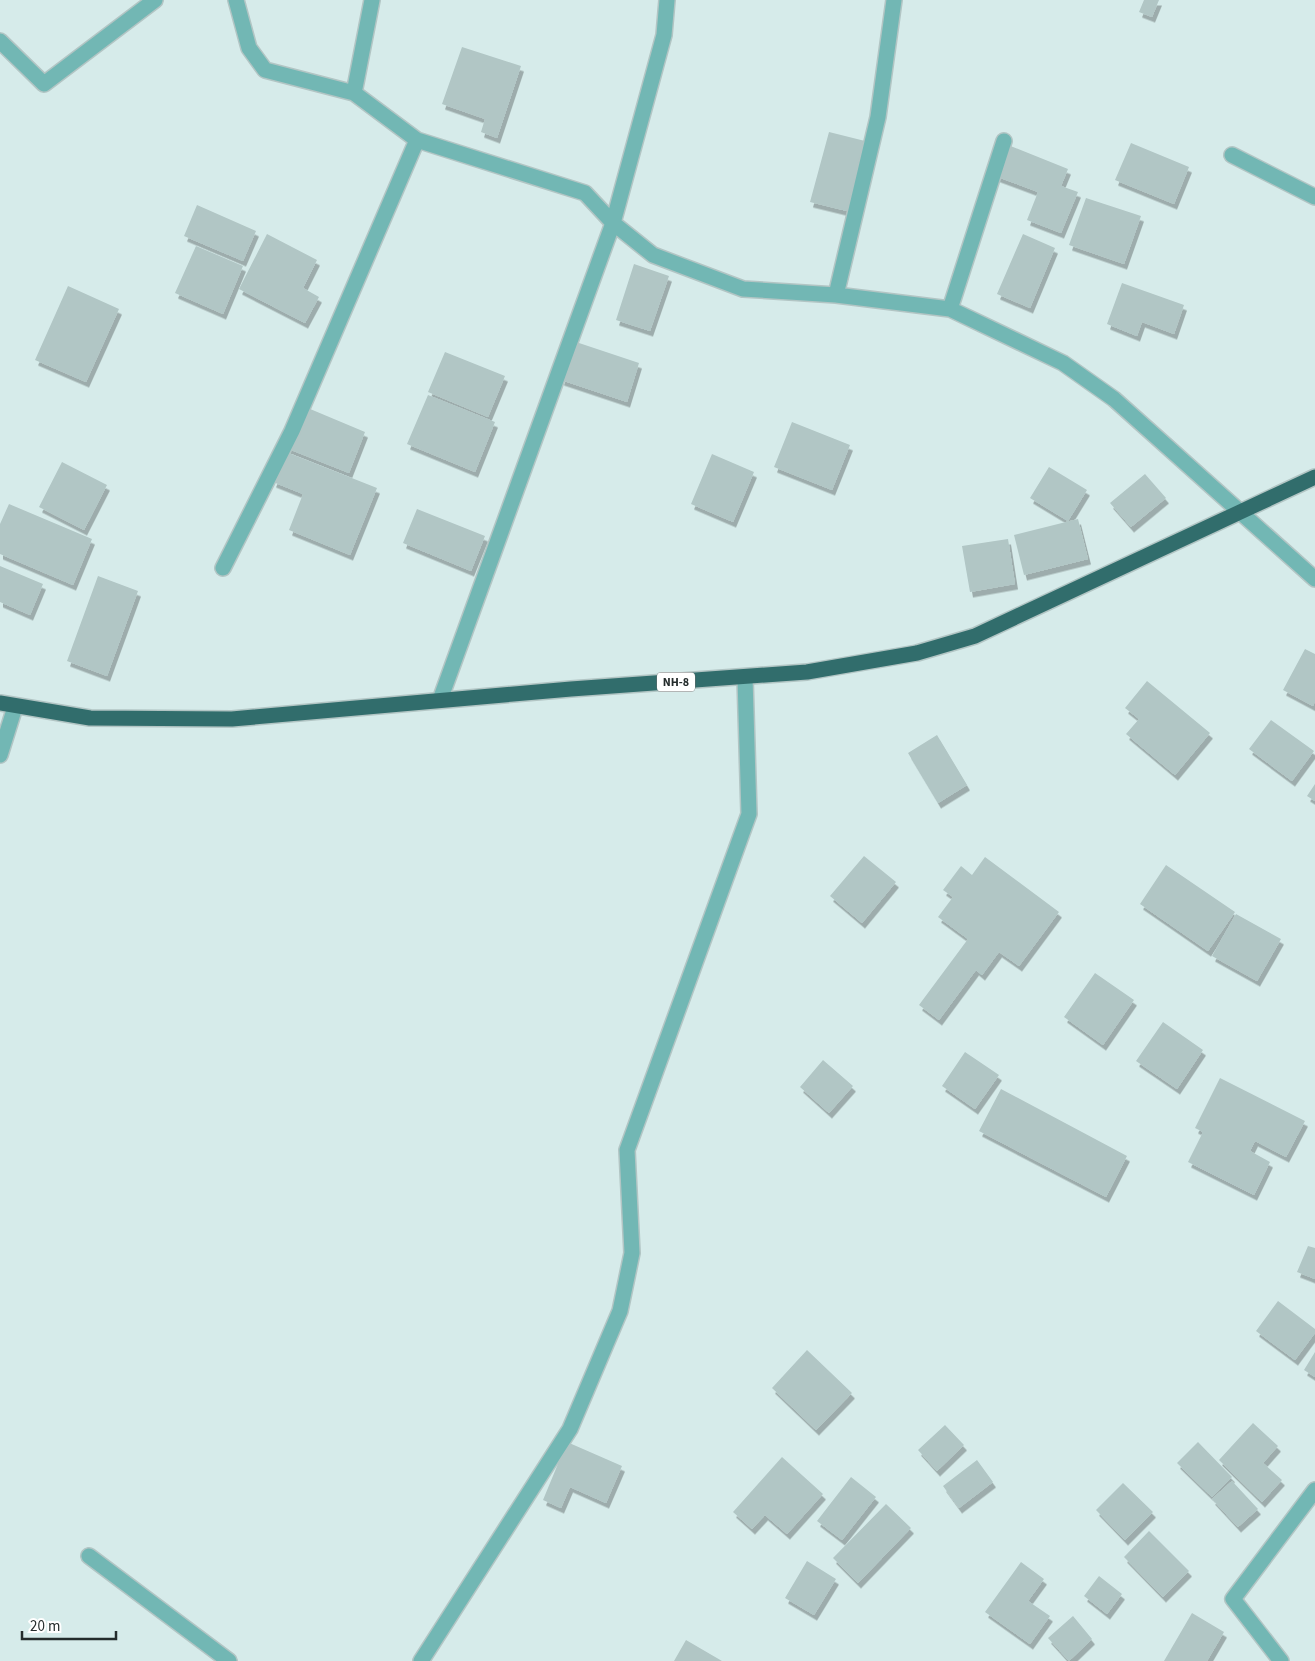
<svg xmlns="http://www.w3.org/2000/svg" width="1315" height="1661" viewBox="0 0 1315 1661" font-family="'Source Sans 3',sans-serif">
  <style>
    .building { fill: #b1c6c5; filter: url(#shadow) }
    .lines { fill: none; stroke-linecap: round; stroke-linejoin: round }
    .street-casing { stroke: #b2c5c4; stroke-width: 18 }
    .highway-casing { stroke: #b2c5c4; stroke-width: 18 }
    .street { stroke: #72b7b4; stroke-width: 15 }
    .highway { stroke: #316d6c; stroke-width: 15 }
    .labels { text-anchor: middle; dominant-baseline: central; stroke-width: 4.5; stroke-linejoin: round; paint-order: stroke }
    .shield { fill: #fff; stroke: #666b6b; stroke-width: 1 }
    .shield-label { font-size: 12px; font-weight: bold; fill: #242c2c }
  </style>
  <defs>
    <filter id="shadow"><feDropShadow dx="3" dy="5.5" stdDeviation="0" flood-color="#0004"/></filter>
  </defs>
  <rect width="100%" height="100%" fill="#d6ebea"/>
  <path class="building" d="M1144,0H1159L1152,17L1139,12Z
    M462,47L521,66L497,138L481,132L485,119L442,104Z
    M829,132L869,142L851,212L810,202Z
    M1131,143L1189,167L1174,204L1115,180Z
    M1008,145L1068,169L1061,186L1078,192L1061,233L1027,220L1038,192L995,176Z
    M1086,198L1141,216L1124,264L1069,245Z
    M197,205L256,231L243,261L184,236Z
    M267,234L317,260L303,288L319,297L305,323L239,289Z
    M1023,234L1055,248L1030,308L997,294Z
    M196,246L243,266L223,314L175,293Z
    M634,264L669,276L650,331L616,320Z
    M1122,283L1184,305L1174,334L1142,322L1137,336L1107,324Z
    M68,286L119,309L86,382L35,360Z
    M573,341L639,363L627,402L561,380Z
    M445,352L505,376L488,417L428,392Z
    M428,395L495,422L475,472L407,444Z
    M303,406L365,432L349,473L286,448Z
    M792,422L850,445L832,490L774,467Z
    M286,452L377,488L350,555L289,530L303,494L273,482Z
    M712,454L754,472L733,522L691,504Z
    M62,462L107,485L84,530L39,507Z
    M1049,467L1087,490L1068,521L1030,498Z
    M1145,474L1166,498L1131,527L1110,503Z
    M9,504L92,539L73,585L0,554V524Z
    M417,509L485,536L471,571L403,543Z
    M1078,519L1088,559L1024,575L1014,535Z
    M1008,539L1015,584L970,592L962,546Z
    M0,566L43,584L30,615L0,602Z
    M98,576L138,591L107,676L67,661Z
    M1305,649L1315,654V701L1313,706L1283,690Z
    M1147,681L1210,733L1175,775L1126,734L1139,719L1125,708Z
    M1271,720L1314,751L1292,781L1249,749Z
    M937,735L967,785L938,803L908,753Z
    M1315,784V801L1307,796Z
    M864,856L896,882L862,923L830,896Z
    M985,857L1059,912L1019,966L999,952L982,975L976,970L939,1020L919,1005L968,939L938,917L953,897L943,890L961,866L972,875Z
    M1166,865L1235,912L1208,951L1140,904Z
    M1236,914L1281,939L1257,981L1212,956Z
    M1095,973L1134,1000L1103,1045L1064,1017Z
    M1163,1022L1203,1050L1177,1089L1136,1061Z
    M965,1052L999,1075L975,1109L942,1086Z
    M823,1060L853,1086L829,1113L800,1087Z
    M1220,1078L1305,1121L1286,1157L1255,1141L1250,1151L1270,1162L1254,1195L1188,1162L1203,1132L1195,1128Z
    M1001,1089L1127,1156L1106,1197L979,1131Z
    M1308,1246L1315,1248V1279L1297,1272Z
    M1278,1301L1315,1329V1333L1295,1360L1256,1331Z
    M807,1350L852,1393L816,1430L772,1388Z
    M1315,1352V1377L1304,1370Z
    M1253,1423L1278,1446L1263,1463L1282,1480L1262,1502L1219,1460Z
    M945,1425L964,1445L937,1471L918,1450Z
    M567,1442L622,1466L606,1503L570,1487L561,1508L543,1500Z
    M1198,1442L1232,1477L1212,1497L1177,1463Z
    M782,1457L823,1494L787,1534L765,1515L752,1529L733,1512Z
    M977,1460L993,1482L959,1508L943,1486Z
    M851,1477L876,1497L842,1540L817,1521Z
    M1232,1481L1258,1509L1238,1527L1212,1499Z
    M1123,1483L1153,1512L1125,1540L1096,1510Z
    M886,1504L911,1528L858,1583L833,1558Z
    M1149,1531L1189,1571L1163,1597L1124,1557Z
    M807,1561L836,1579L814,1615L785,1598Z
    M1021,1562L1044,1579L1028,1601L1050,1616L1030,1644L985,1612Z
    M1099,1576L1122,1594L1107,1614L1084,1596Z
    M1192,1613L1224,1632L1207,1661H1164Z
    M1073,1616L1092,1639L1069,1661L1048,1638Z
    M686,1640L722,1661H674Z"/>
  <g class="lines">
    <g class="street-casing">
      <path id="street" d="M236,0L249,48L265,70L354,93L417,140L585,193L613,223L653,255L743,289L836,295L950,309L1063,363L1114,399L1315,579
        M0,41L44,84L155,0
        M354,93L372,0
        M1232,155L1315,197
        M836,295L878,117L894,0
        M950,309L1004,141
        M223,568L292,431L417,140
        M440,700L613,223L664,35L667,0
        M0,755L15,707
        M89,1556L229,1661
        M421,1661L570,1429L620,1311L632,1253L627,1150L749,814L745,678
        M1281,1661L1233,1599L1315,1490"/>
    </g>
    <g class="highway-casing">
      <path id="highway" d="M0,703L90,718L232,719L571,689L807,672L917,653L975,636L1315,477"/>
    </g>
    <use href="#street" class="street"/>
    <use href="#highway" class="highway"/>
  </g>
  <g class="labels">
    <rect class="shield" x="657" y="672.5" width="38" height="19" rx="4"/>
    <g class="shield-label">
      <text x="676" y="682">NH-8</text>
    </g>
  </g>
  <path d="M22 1631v8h94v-8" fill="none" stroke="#242c2c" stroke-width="2.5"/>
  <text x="30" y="1631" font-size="15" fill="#242c2c" stroke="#ffffff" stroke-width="4" paint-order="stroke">20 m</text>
</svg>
